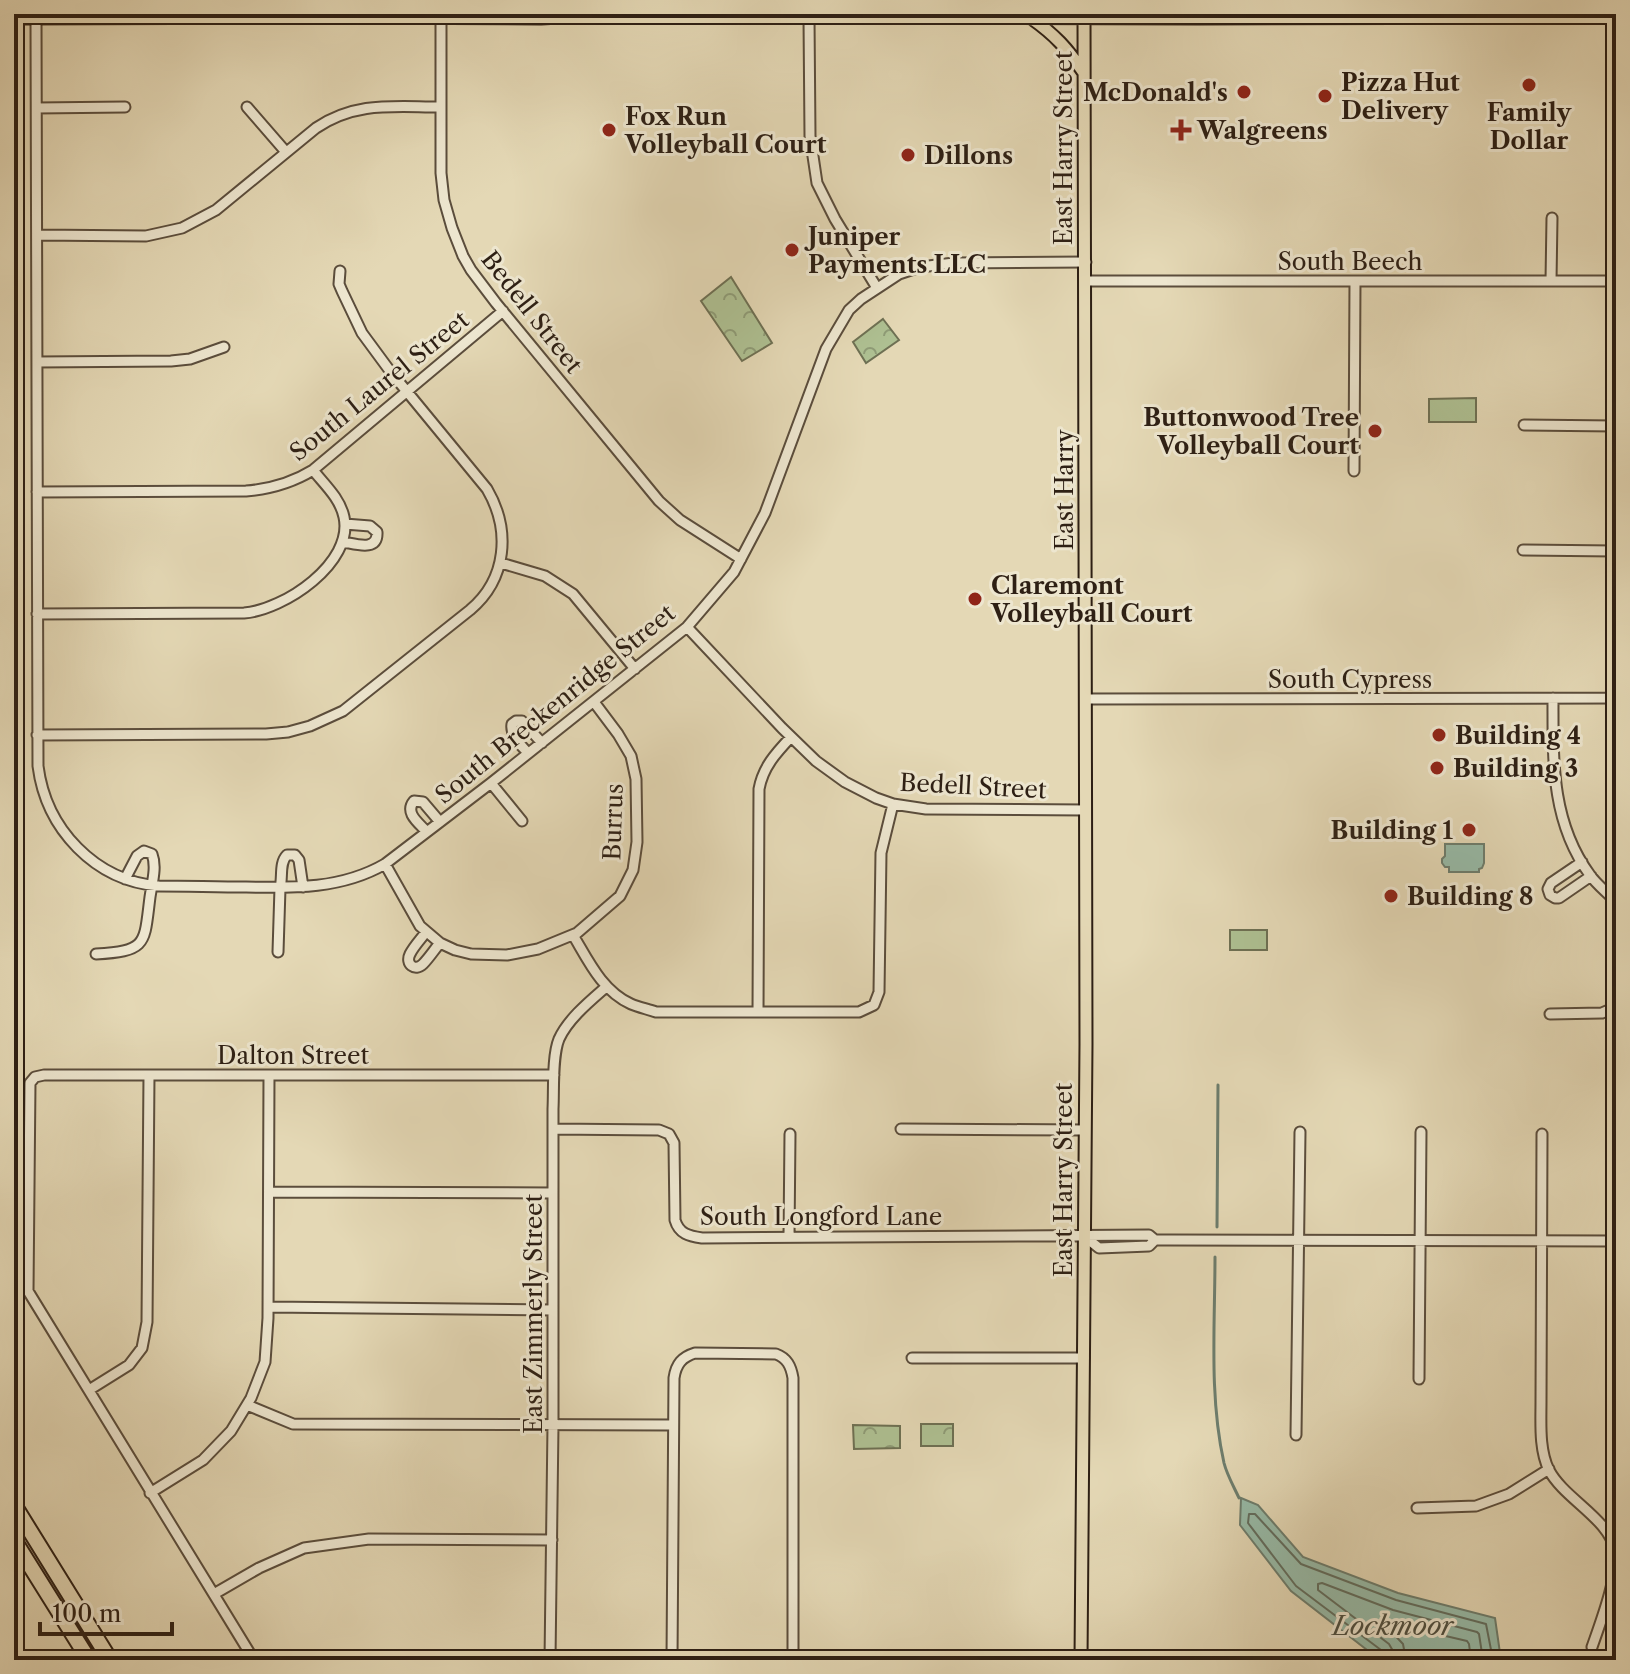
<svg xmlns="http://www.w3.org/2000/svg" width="1630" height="1674" viewBox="0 0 1630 1674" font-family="'Libre Caslon Text',serif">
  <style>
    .forest { fill: url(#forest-crowns); stroke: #6e7053; stroke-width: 2 }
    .pitch { fill: #aec092; stroke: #6e7053; stroke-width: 2 }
    .water { fill: #97bba8; stroke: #6d7d6d; stroke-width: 2 }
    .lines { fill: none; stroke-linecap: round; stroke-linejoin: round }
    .shore { stroke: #626d5e; stroke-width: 2 }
    .stream { stroke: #6d7d6d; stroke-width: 3 }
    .minor-casing { stroke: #5b4d3c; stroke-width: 13 }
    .major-casing { stroke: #2d1f14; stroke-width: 15 }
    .highway-casing { stroke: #2d1f14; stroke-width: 18 }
    .minor { stroke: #ede6cf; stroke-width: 9 }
    .major { stroke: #e4d8b5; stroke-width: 11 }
    .highway { stroke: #e4d8b5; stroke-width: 14 }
    .poi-dot { fill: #8f2418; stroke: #ede6cf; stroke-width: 3 }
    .labels { text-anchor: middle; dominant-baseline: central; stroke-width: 6; stroke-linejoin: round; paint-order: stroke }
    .poi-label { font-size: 24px; font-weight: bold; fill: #2d1f14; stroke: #ede6cf; text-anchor: start }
    .street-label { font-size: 24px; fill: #2d1f14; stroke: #ede6cf }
    .water-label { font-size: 26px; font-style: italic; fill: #4d4e40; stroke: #ede6cf }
  </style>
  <defs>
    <pattern id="forest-crowns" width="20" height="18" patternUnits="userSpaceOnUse" patternTransform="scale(2)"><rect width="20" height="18" fill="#aec092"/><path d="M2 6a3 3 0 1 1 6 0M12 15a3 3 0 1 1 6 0" fill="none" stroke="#8e9b76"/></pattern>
  </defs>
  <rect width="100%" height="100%" fill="#e4d8b5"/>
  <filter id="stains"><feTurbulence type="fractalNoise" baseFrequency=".0025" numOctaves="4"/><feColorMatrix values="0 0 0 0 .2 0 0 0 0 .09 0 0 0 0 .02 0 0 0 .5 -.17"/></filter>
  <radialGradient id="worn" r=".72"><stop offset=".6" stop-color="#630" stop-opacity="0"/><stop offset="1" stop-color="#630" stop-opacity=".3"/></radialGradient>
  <path class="forest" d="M731,277L772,343L742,361L701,301Z
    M883,319L899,340L866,363L853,342Z
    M921,1424H953V1446H921Z
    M853,1425L900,1426V1448L854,1449Z"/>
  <path class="pitch" d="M1476,398V422H1429V399Z
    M1230,930H1267V950H1230Z"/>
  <path class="water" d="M1445,844H1484V863L1482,868L1479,869V872H1449V867H1445L1442,863V859L1445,856Z
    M1241,1498L1258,1505L1303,1557L1398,1593L1495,1618L1501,1660H1380L1291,1591L1240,1525Z"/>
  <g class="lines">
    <path class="shore" d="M1384,1660L1383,1654L1381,1650L1296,1586L1248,1523L1249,1514H1255L1301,1564L1396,1600L1486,1624L1493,1660
      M1394,1660L1393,1651L1389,1644L1318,1590V1584L1322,1583L1393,1610L1477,1632L1479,1634L1483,1660
      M1406,1660L1403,1644L1388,1628L1390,1623L1467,1641L1469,1644L1471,1660"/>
    <path class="stream" d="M14,907L17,901
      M1217,1227L1218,1085
      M1215,1257C1215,1325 1209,1396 1224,1463C1227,1475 1234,1487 1239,1498"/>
    <g class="minor-casing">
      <path id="minor" d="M36,18L38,766C46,829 95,881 159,886C188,886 217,887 246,887C294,888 342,889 385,864L491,783L687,627L734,572L765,513L826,349L849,310L861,299L899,274L920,267L954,263L1086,262
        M441,18V173L444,200L452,228L463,256L471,270L496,303L659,501L680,520L741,559
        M809,18L810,136L817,183L835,219L877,288
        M247,107L286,152
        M37,108L125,107
        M37,235L146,236L182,228L216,210L316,128C356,101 394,107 440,107
        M1086,281H1616
        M1551,281L1552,218
        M37,362L171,361L190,359L224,347
        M1524,425L1615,426
        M1354,471L1355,281
        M37,492L246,491C271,489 292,483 313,470L503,311
        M343,542C356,544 378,552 377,532L370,526L345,524
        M1523,550L1615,551
        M501,563L545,576L573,594L635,669
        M37,614L244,613C284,610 354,563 344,517C340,498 324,484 313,470
        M687,627L782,728L816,761L845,782L876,798L893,804L926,809L1086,810
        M1553,698C1553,761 1551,822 1590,875C1597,885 1608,893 1616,902
        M1614,698L1615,281
        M1086,699L1616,698
        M37,735L266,734L288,732L310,726L343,711L470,610C507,579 511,530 487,489L390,371L362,333L342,291L339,284L340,271
        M528,753C521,745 510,736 512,724L516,721H522L542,743
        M491,783L522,821
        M427,832C419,823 404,813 414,801L423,802L440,822
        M1582,862L1551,883L1548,889L1550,895L1555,898H1559L1591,876
        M385,864L420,926L440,943L455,950L471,954L507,955L538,949L577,933L620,896L633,870L637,842L636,779L631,756L618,734L594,702
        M426,932C421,939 414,946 410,954C405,964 415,972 423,964C429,958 434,950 440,943
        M573,935C588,960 602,991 631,1004C638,1007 647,1009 656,1012H859L874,1005L879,992L881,853L893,804
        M278,952L280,888C283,877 279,863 287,855H295L299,860L303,887
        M96,954C148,951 144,944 150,897C152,883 157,867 152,854L144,851L137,856L125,879
        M758,1012L759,789C763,767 776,753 791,737
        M1550,1014L1602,1013L1616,1007
        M553,1129L659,1130L669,1134L674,1143L675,1220C679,1234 689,1236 702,1238L1149,1235L1155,1240H1170L1616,1241
        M901,1129L1085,1130
        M1542,1134L1541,1402C1541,1423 1539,1450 1549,1470C1564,1499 1610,1519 1615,1551C1619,1574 1600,1624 1592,1647
        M269,1192L553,1193
        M14,1205H28
        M789,1236L790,1134
        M1084,1236L1099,1248L1149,1246L1155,1240
        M268,1307L553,1310
        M912,1358H1084
        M1419,1379L1421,1132
        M89,1390L129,1365L142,1348L147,1322L149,1075
        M247,1405L293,1424L673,1425
        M1296,1435L1300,1132
        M150,1493L203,1460L231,1431L251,1398L265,1362L268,1318L269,1075
        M1417,1508L1476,1506L1509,1494L1549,1469
        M1605,1528L1616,1517
        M214,1594L259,1568L304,1548L369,1539L552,1540
        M254,1660L28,1291L30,1083L35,1077L44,1075H554
        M357,1660L362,1658L550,1656
        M550,1660L553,1425V1109C554,1090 552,1056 559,1039C568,1019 590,1001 606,987
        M672,1660L674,1378C676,1364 682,1357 695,1353L776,1354C787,1358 791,1366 793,1378V1660"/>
    </g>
    <g class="major-casing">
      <path id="major" d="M1032,17L1031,18C1055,35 1067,48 1084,73
        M14,18L328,17L541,18L579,16L1198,18L1616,17
        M1081,1660L1086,1044L1084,14"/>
    </g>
    <g class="highway-casing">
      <path id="highway" d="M14,1505L110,1660
        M14,1540L89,1660"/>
    </g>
    <use href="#minor" class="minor"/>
    <use href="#major" class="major"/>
    <use href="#highway" class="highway"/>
  </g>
  <g class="poi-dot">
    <circle cx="1529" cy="85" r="8"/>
    <circle cx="1244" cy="92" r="8"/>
    <circle cx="1325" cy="96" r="8"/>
    <circle cx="609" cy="130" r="8"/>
    <path d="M1177 118h8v8h8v8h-8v8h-8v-8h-8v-8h8z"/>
    <circle cx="908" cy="155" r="8"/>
    <circle cx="792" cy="250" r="8"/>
    <circle cx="1375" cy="431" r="8"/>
    <circle cx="975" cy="599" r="8"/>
    <circle cx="1439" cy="735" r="8"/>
    <circle cx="1437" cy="768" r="8"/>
    <circle cx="1469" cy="830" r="8"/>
    <circle cx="1391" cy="896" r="8"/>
  </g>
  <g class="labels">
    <g class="poi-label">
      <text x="1341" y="82">Pizza Hut<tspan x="1341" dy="28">Delivery</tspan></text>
      <text x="1228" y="92" text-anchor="end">McDonald's</text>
      <text x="1529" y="112" text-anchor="middle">Family<tspan x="1529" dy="28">Dollar</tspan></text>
      <text x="625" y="116">Fox Run<tspan x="625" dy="28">Volleyball Court</tspan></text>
      <text x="1197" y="130">Walgreens</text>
      <text x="924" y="155">Dillons</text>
      <text x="808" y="236">Juniper<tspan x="808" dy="28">Payments LLC</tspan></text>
      <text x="1359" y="417" text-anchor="end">Buttonwood Tree<tspan x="1359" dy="28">Volleyball Court</tspan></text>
      <text x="991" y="585">Claremont<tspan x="991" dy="28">Volleyball Court</tspan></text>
      <text x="1455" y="735">Building 4</text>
      <text x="1453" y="768">Building 3</text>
      <text x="1453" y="830" text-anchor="end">Building 1</text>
      <text x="1407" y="896">Building 8</text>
    </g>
    <g class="street-label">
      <text transform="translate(1063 148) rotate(-90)">East Harry Street</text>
      <text x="1350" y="261">South Beech</text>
      <text transform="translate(532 312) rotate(52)">Bedell Street</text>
      <text transform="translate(379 386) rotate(-39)">South Laurel Street</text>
      <text transform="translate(1064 490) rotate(-90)">East Harry</text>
      <text x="1350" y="679">South Cypress</text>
      <text transform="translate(555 704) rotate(-39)">South Breckenridge Street</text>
      <text transform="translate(973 786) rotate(3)">Bedell Street</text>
      <text transform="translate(613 822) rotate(-88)">Burrus</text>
      <text x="293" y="1055">Dalton Street</text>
      <text transform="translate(1063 1180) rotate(-90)">East Harry Street</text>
      <text x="821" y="1216">South Longford Lane</text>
      <text transform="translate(533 1314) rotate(-90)">East Zimmerly Street</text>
    </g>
    <g class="water-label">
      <text x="1393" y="1626">Lockmoor</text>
    </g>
  </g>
  <rect width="1630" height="1674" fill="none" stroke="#e4d8b5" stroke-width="48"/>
  <rect x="16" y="16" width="1598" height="1642" fill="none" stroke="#2d1f14" stroke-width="4"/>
  <rect x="24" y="24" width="1582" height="1626" fill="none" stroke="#2d1f14" stroke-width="2"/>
  <path d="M40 1622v12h132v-12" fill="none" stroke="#2d1f14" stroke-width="4"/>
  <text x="52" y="1622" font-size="24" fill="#2d1f14" stroke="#ede6cf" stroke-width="6" paint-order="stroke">100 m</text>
  <rect width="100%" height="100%" filter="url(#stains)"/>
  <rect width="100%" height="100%" fill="url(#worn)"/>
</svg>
